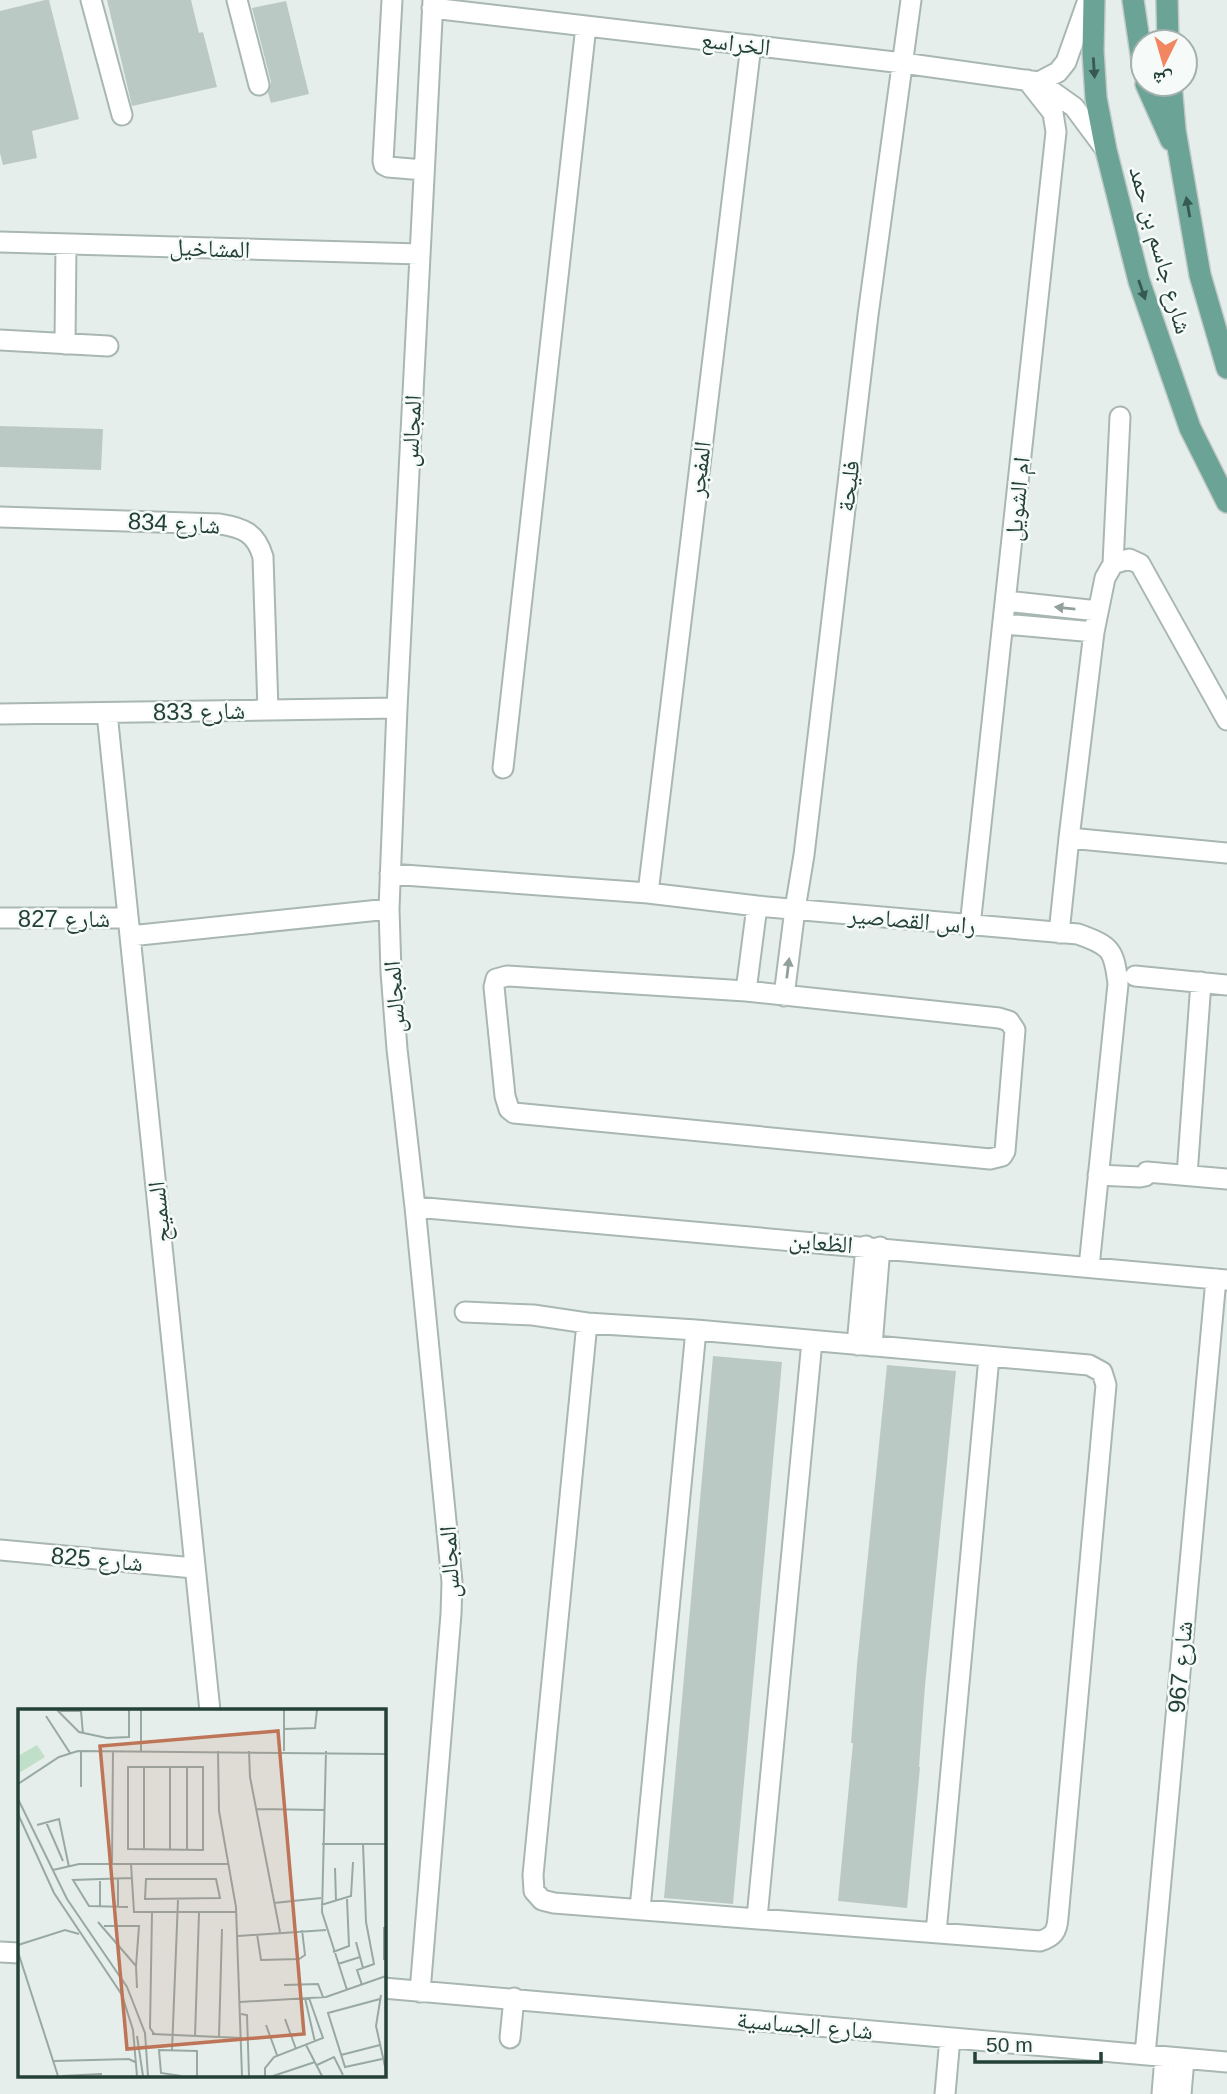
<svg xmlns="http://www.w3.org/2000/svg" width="1227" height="2094" viewBox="0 0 1227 2094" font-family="Helvetica,'Noto Naskh Arabic',sans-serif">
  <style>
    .building { fill: #bbc9c4 }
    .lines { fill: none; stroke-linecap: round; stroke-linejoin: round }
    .minor-casing { stroke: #a8b7b2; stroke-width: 23 }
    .major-casing { stroke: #c2cac8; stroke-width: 24 }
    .minor { stroke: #fff; stroke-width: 19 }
    .major { stroke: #6ba396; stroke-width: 21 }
    .oneway { fill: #365a50 }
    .oneway2 { fill: #92a09c }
    .labels { text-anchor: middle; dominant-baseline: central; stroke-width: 5; stroke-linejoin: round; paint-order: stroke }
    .street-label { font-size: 24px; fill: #244139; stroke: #f6fbf9 }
    .inset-road { fill: none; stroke: #98a9a4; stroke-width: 2 }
    .view { fill: #be7557; fill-opacity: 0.15; stroke: #be7557; stroke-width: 3.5 }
    .inset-edge { fill: none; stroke: #244139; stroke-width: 3.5 }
  </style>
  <rect width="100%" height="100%" fill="#e6eeeb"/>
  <path class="building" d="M45,0H49L79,119L32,131L37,158L3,165L0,153V11Z
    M107,0H191L199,33L203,32L217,87L132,106Z
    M286,1L309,94L271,103L268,93L271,82L252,8Z
    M0,426L103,429L101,470L0,467Z
    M713,1356L782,1362L733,1904L664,1898Z
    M887,1365L956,1371L925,1686L919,1767H920L907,1908L838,1901L853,1743H851L857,1665Z"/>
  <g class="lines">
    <g class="minor-casing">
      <path id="minor" d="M91,0L122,115
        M237,0L259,85
        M392,0L383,161L384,165L388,167L424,170
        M432,8L903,63L1039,82L1074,107L1106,150
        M1039,82L1058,72L1066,62L1088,0
        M0,242L420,254
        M0,340L108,346
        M65,344L66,244
        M0,517L220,524C244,528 256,533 263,557L268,710
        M1113,564L1120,417
        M1006,601L1098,611
        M1004,624L1094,632
        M107,713L210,1711
        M0,714L397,708
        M1227,720L1140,564L1129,559L1113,564L1105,578L1094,632L1069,838L1227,853
        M503,768L586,26
        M390,874L648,893L757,906L1078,934C1111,946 1114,949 1118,984L1089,1267
        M648,893L751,45
        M0,918H128
        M970,926L1056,132L1053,113L1027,80
        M1059,933L1069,838
        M130,936L389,909
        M507,976L746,991L999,1018L1009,1021L1015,1030L1005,1151L1002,1156L990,1159L514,1113L509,1109L505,1096L494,987L496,979Z
        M1135,976L1227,985
        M746,991L757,906
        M784,996L795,909L804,855L868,315L911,0
        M1098,1175L1140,1177L1145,1176L1147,1172L1227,1179
        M1187,1175L1201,982
        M415,1207L1227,1280
        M465,1312L533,1315L587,1323
        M587,1323L696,1330L1089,1365L1102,1372L1106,1385L1058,1918C1057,1932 1053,1937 1040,1941L554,1903L542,1900L534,1891L533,1875Z
        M857,1345L866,1246
        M872,1346L880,1247
        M0,1550L194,1568
        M640,1909L696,1330
        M757,1918L812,1341
        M936,1933L989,1357
        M0,1952L19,1953
        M383,1988L1227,2062
        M420,1992L451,1614L452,1582L415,1207L397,1049L391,972L389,909L397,708L433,0
        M510,2038L514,1998
        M1145,2055L1216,1279
        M945,2094L950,2038
        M1162,2094L1165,2057
        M1181,2094L1184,2059"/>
    </g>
    <g class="major-casing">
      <path id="major" d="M1094,0L1093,51L1096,98L1106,150L1139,281L1190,428L1227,502
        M1133,0L1143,67
        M1167,0L1168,42
        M1146,84L1171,140
        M1171,84L1175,130L1200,275L1227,368"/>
    </g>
    <use href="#minor" class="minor"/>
    <use href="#major" class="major"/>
  </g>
  <defs><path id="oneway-solid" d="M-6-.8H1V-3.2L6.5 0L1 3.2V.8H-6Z" transform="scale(1.75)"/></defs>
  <g class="oneway">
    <use href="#oneway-solid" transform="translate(1094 68) rotate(86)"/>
    <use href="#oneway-solid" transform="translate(1188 207) rotate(-100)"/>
    <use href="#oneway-solid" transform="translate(1142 290) rotate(71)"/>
  </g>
  <g class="oneway2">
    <use href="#oneway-solid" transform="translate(1065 608) rotate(-174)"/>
    <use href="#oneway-solid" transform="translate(788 968) rotate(-83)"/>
  </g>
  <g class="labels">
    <g class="street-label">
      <text transform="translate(736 43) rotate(7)">الخراسع</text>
      <text transform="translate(210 248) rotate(2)">المشاخيل</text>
      <text transform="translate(1161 250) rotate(74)">شارع جاسم بن حمد</text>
      <text transform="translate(411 431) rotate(-87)">المجالس</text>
      <text transform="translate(699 469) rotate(-83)">المفجر</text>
      <text transform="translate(848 486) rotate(-83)">فليحة</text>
      <text transform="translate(1017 499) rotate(-84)">ام الشويل</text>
      <text transform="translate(174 523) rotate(3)">شارع 834</text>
      <text transform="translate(199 711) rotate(-1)">شارع 833</text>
      <text x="64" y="918">شارع 827</text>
      <text transform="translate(912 920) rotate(5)">راس القصاصير</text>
      <text transform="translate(394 997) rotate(-94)">المجالس</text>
      <text transform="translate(159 1212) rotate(-96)">السميح</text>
      <text transform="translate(821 1242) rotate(5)">الظعاين</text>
      <text transform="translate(97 1559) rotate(5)">شارع 825</text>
      <text transform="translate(449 1562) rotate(-93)">المجالس</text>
      <text transform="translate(1180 1667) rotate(-85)">شارع 967</text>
      <text transform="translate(805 2025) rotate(5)">شارع الجساسية</text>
    </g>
  </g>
  <g transform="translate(18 1709)">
    <rect width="368" height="368" fill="#e6eeeb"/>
    <path d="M19,36L27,48L1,64L0,47Z" fill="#bfdfc8"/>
    <path class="inset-road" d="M39,1L61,23L89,29L111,28V1M39,2H63L65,25M28,7L52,44M266,20L297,19L299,1M123,42V1M200,42L201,102L218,198L224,367M231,42L232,68L262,223M266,42V1M308,42L304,203L329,281M110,58H185V141L110,140ZM0,75L41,48L60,42L368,45M63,78V42M368,87V112M0,90L49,190L109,278L127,324L130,367M238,100L307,101M0,105L36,184L104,286L115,321L119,367M28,113L45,152M19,116L41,110L51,158M304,135H368M126,141V57M152,141V57M169,141V57M94,155L95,42M113,155L116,203H219M317,159L318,192M35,161L61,155H211M82,170V198M100,170V198M128,170H198L202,189L127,190ZM256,194L303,189M303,196L333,187L335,153M110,198L71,197L55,171L113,169M134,203L132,319L137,326M80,213L118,257L121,217H86M366,218V251M239,225L243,251L281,250L287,246L284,221M220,227L308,221M338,233L345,259M0,236L47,221L61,225M0,243L40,367M315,243L331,237L329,190M320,255L342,248M118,257L119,279M266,276L300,275L305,288M344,276L339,261L356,255L348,213L345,135M363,286L358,317L368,362M287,289L297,333M362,290L310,304L327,358L364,350M222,293L308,288L368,267M223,305L229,306L231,367M267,310L278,340M248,316L259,346M134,325L224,329M119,327L125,367M177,328L181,204M201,328L204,220M288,336L304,367M154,341L160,191M323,346L362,336M36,352L111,350L117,353M299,356L316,348L325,366M44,367L84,365M163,367L143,364L141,341L179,342V367M247,367V359L256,348L305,329L291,289M255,367L297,353"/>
    <path class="view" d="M260,22L286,325L109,340L82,37Z"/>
    <rect width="368" height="368" class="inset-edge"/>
  </g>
  <g transform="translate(1164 63) rotate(185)"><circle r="33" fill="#f6fbf9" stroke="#a2b1ac" stroke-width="2"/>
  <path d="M0-5L12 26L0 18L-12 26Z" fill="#f18661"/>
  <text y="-10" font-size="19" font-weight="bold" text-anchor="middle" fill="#244139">ش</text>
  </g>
  <path d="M975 2052v10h126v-10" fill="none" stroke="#244139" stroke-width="3.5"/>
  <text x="986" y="2052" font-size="21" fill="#244139" stroke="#f6fbf9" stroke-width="5" paint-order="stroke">50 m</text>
</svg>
